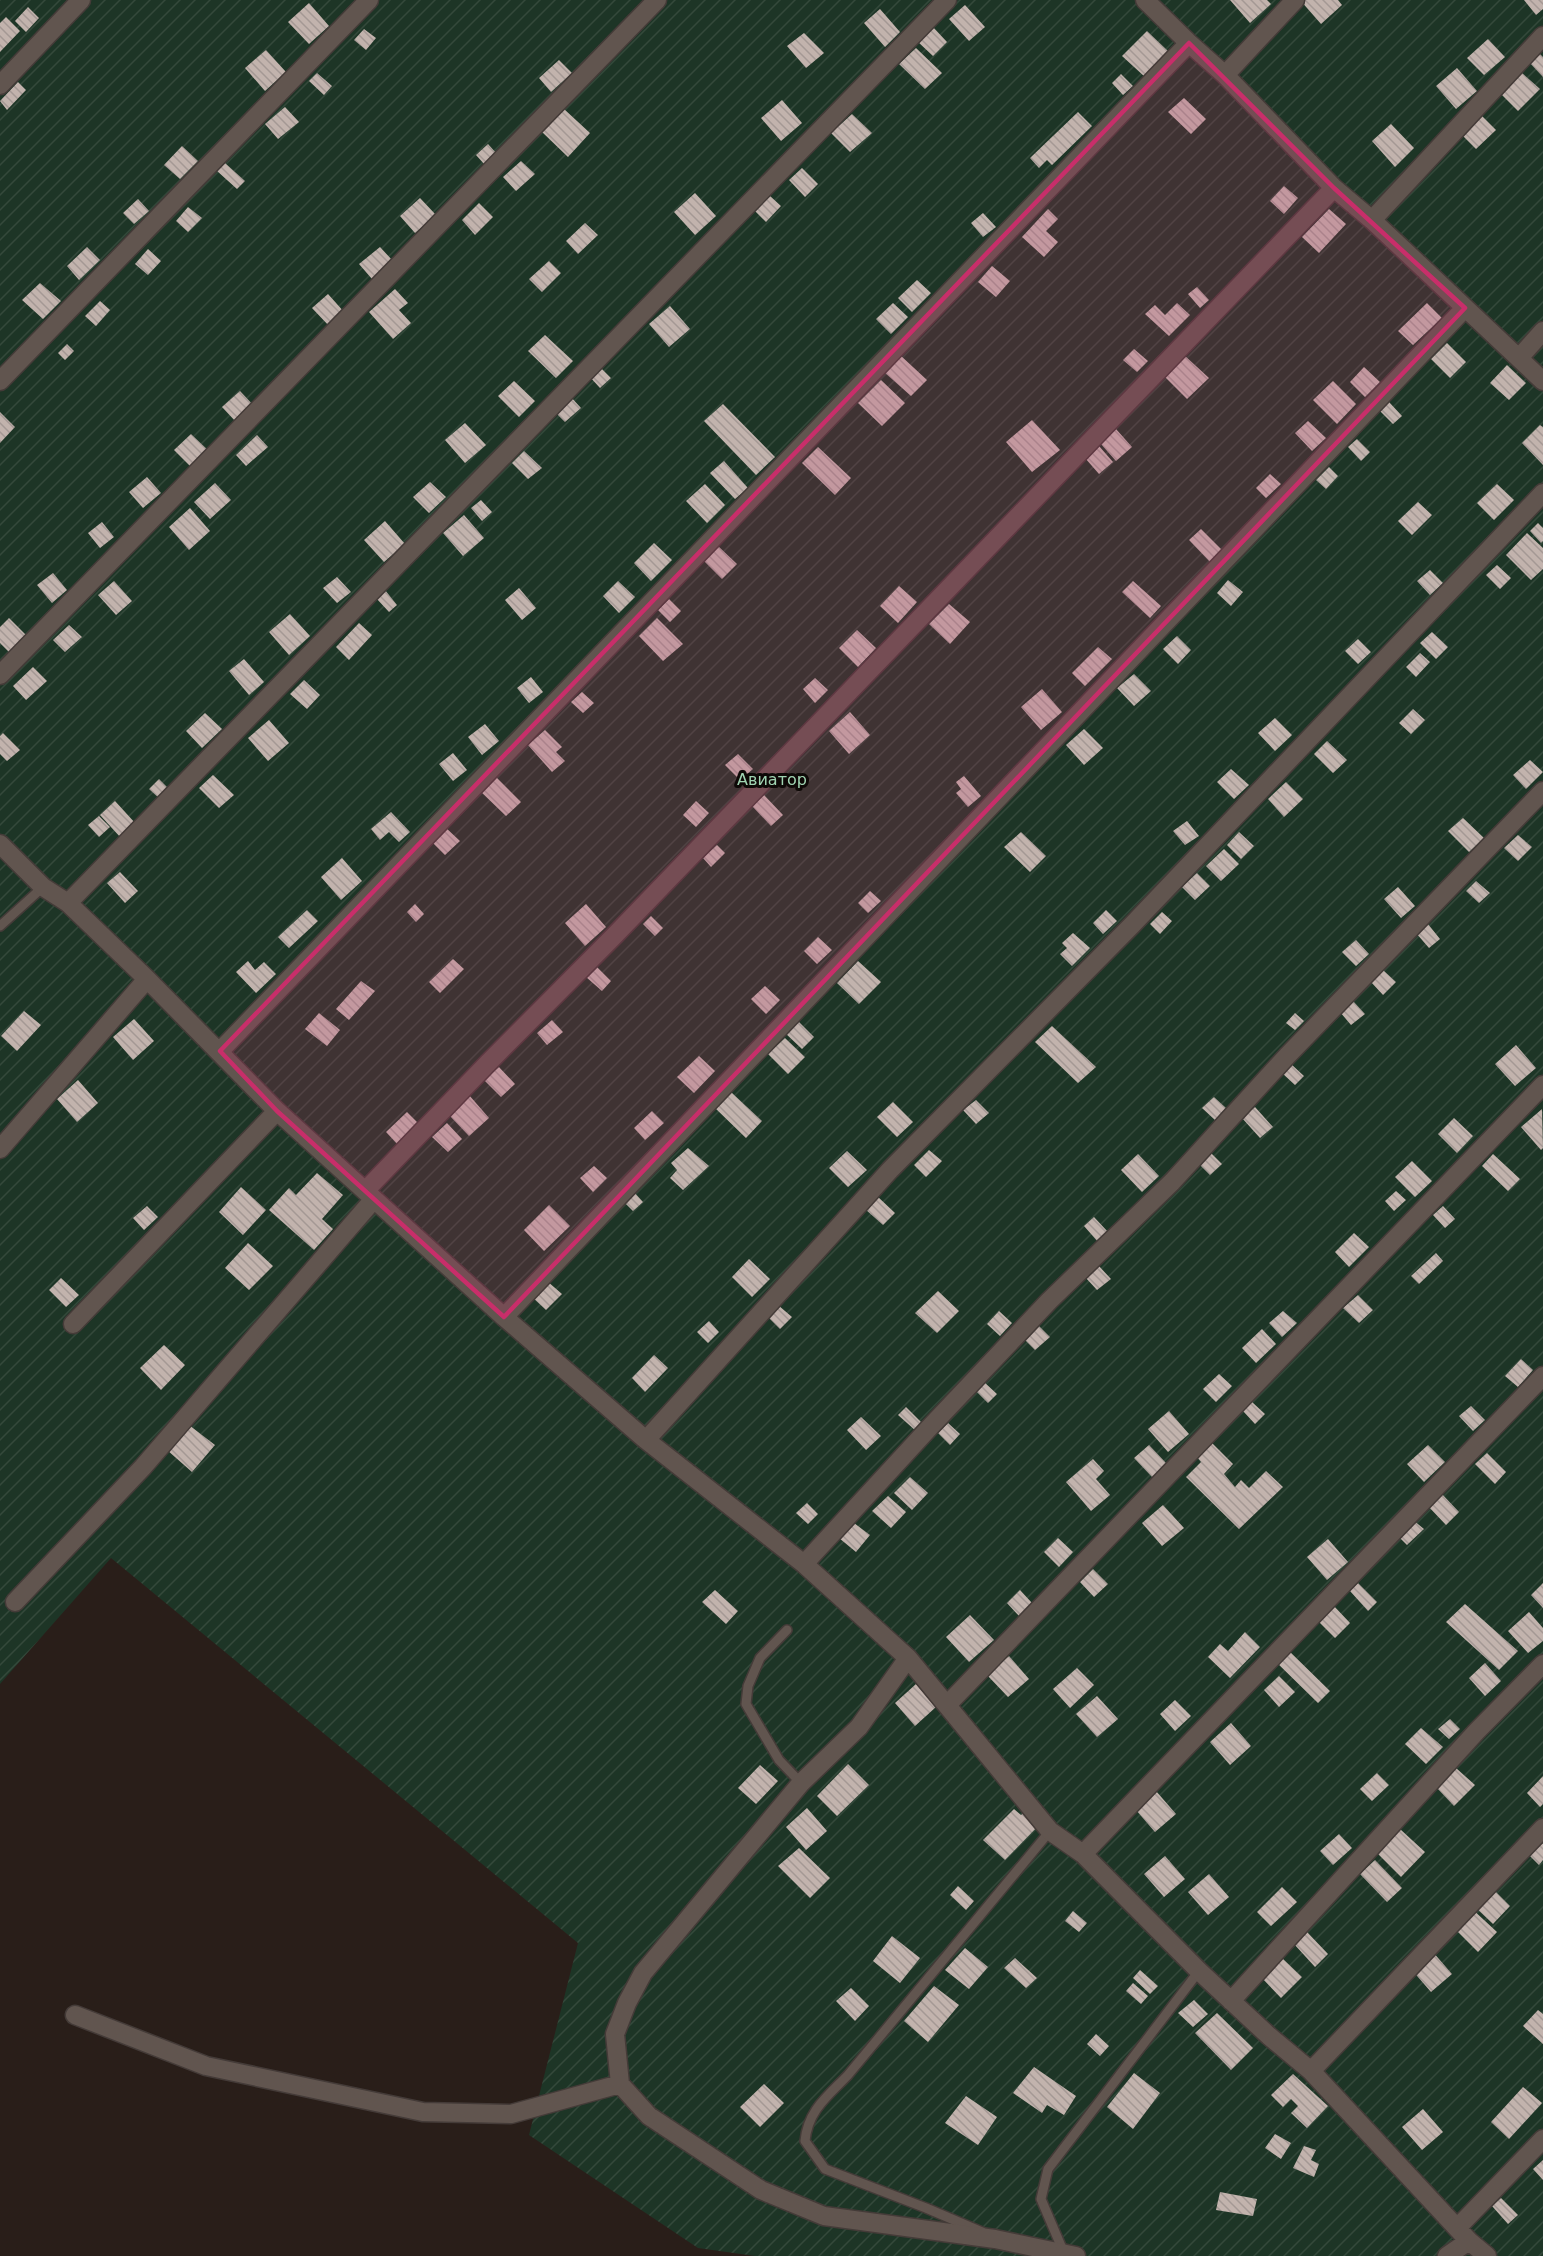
<svg xmlns="http://www.w3.org/2000/svg" width="1543" height="2256" viewBox="0 0 1543 2256" font-family="'DejaVu Sans',sans-serif">
  <style>
    .garden { fill: url(#garden-furrows) }
    .building { fill: url(#building-back-hatch) }
    .lines { fill: none; stroke-linecap: round; stroke-linejoin: round }
    .service-casing { stroke: #443b38; stroke-width: 12 }
    .minor-casing { stroke: #443b38; stroke-width: 21 }
    .service { stroke: #61554f; stroke-width: 9 }
    .minor { stroke: #61554f; stroke-width: 18 }
    .marked { fill: #c82e6a; fill-opacity: 0.2; stroke: #c82e6a; stroke-width: 4.5; stroke-linejoin: round }
    .labels { text-anchor: middle; dominant-baseline: central; stroke-width: 6; stroke-linejoin: round; paint-order: stroke }
    .park-label { font-size: 16px; fill: #a0d4b2; stroke: #0e0907 }
  </style>
  <defs>
    <pattern id="garden-furrows" width="10" height="10" patternUnits="userSpaceOnUse" patternTransform="scale(1.5)"><rect width="10" height="10" fill="#1d3526"/><path d="M-1 1l2-2M0 10L10 0M9 11l2-2" fill="none" stroke="#34493b"/></pattern>
    <pattern id="building-back-hatch" width="6" height="6" patternUnits="userSpaceOnUse" patternTransform="scale(1.5)"><rect width="6" height="6" fill="#c2b3ad"/><path d="M-1 5l2 2M0 0l6 6M5-1l2 2" fill="none" stroke="#a49894"/></pattern>
  </defs>
  <rect width="100%" height="100%" fill="#291e19"/>
  <path class="garden" d="M0,0H1543V2256H755L698,2248L529,2135L578,1943L111,1558L0,1684Z"/>
  <path class="building" d="M1230,0H1267L1271,4L1250,23Z
    M1300,0H1338L1342,5L1321,24Z
    M1524,0H1543V9L1536,15Z
    M309,3L329,26L309,44L288,22Z
    M965,5L985,27L969,41L949,19Z
    M28,7L39,18L26,32L15,21Z
    M880,9L900,32L885,47L864,23Z
    M6,17L20,31L0,52V23Z
    M932,26L947,42L933,56L917,41Z
    M364,29L376,38L366,50L354,40Z
    M1147,31L1168,51L1145,77L1122,56Z
    M804,33L824,53L806,68L787,46Z
    M1488,39L1505,57L1484,75L1467,58Z
    M916,48L942,73L925,89L899,64Z
    M266,50L286,72L265,91L245,68Z
    M1537,51L1543,57V77L1528,61Z
    M559,60L572,73L551,92L539,78Z
    M1457,68L1477,91L1456,109L1436,86Z
    M1521,72L1540,89L1518,111L1500,93Z
    M317,73L332,86L324,95L309,81Z
    M1121,74L1133,86L1123,95L1112,83Z
    M18,82L26,90L7,110L0,101Z
    M1184,98L1206,119L1191,134L1168,112Z
    M782,100L802,123L781,141L761,118Z
    M285,107L299,122L278,139L265,124Z
    M564,109L590,133L568,157L542,132Z
    M1078,112L1092,126L1052,165L1047,160L1039,168L1030,158Z
    M1479,113L1496,130L1476,149L1460,133Z
    M852,114L872,133L850,152L831,133Z
    M1391,124L1414,148L1395,167L1372,141Z
    M488,144L497,154L485,165L476,155Z
    M182,146L198,161L180,179L164,165Z
    M521,161L535,174L516,191L503,177Z
    M225,163L245,181L237,189L217,171Z
    M802,168L818,184L805,197L789,180Z
    M1284,186L1298,198L1284,214L1270,201Z
    M695,193L716,216L695,235L674,212Z
    M770,196L781,206L766,222L755,211Z
    M420,198L436,215L415,233L400,216Z
    M138,199L149,211L134,224L123,213Z
    M479,203L493,217L475,235L462,220Z
    M188,207L202,218L188,232L176,221Z
    M1048,209L1058,219L1046,231L1058,242L1044,257L1022,237Z
    M1329,209L1346,224L1319,253L1302,237Z
    M983,213L996,227L983,237L971,223Z
    M585,223L598,235L578,254L566,241Z
    M87,247L100,260L79,280L67,266Z
    M380,247L393,261L372,279L359,264Z
    M148,249L161,261L148,275L135,264Z
    M549,261L561,273L542,292L529,279Z
    M992,266L1010,281L996,297L978,282Z
    M917,280L931,293L912,312L898,298Z
    M40,283L61,301L43,319L22,300Z
    M1197,287L1209,300L1200,308L1188,294Z
    M395,289L408,303L399,310L411,323L393,339L369,312Z
    M328,294L345,313L330,327L312,308Z
    M100,301L110,310L96,326L85,316Z
    M893,303L908,317L891,334L876,319Z
    M1177,303L1190,315L1169,336L1145,314L1155,305L1165,315Z
    M1427,303L1442,318L1413,345L1398,331Z
    M670,306L690,329L669,347L649,324Z
    M545,335L573,361L556,378L528,351Z
    M1447,343L1466,362L1450,378L1431,359Z
    M67,344L74,351L65,360L58,353Z
    M1134,349L1148,361L1137,372L1123,360Z
    M900,355L927,380L911,396L884,372Z
    M1184,355L1209,378L1187,399L1164,376Z
    M1507,365L1526,383L1509,400L1490,383Z
    M600,367L611,378L600,388L589,376Z
    M1364,367L1380,382L1365,397L1350,382Z
    M881,380L905,403L882,426L858,403Z
    M514,381L535,401L519,417L498,396Z
    M1333,381L1356,404L1337,424L1313,400Z
    M240,391L255,407L237,423L222,407Z
    M570,396L581,408L565,422L554,411Z
    M1389,402L1402,416L1393,424L1380,411Z
    M723,404L775,457L756,475L704,421Z
    M0,412L15,427L0,443Z
    M1032,420L1060,450L1032,472L1006,442Z
    M1308,421L1326,438L1312,451L1295,433Z
    M465,423L486,445L465,463L445,440Z
    M1540,425L1543,427V465L1522,443Z
    M1116,429L1132,447L1116,461L1100,443Z
    M191,434L211,453L194,470L174,450Z
    M257,435L268,447L246,466L236,455Z
    M1357,439L1370,452L1361,461L1348,447Z
    M1099,446L1113,462L1099,474L1085,458Z
    M818,447L851,478L835,495L802,463Z
    M524,451L542,468L528,479L512,463Z
    M724,461L748,488L735,499L710,473Z
    M1329,467L1338,476L1326,489L1316,480Z
    M1270,474L1281,484L1266,498L1256,488Z
    M147,477L161,493L143,508L129,492Z
    M430,482L446,497L429,513L413,497Z
    M215,483L231,500L210,519L194,502Z
    M705,484L725,505L707,523L686,501Z
    M1497,484L1514,500L1494,520L1477,503Z
    M481,500L492,512L482,521L471,508Z
    M1418,502L1432,515L1412,535L1398,521Z
    M190,508L210,531L189,550L169,527Z
    M464,515L484,538L463,556L443,533Z
    M385,521L405,544L384,562L364,540Z
    M102,522L114,537L100,548L88,533Z
    M1538,523L1543,528V541L1541,543L1530,531Z
    M1201,529L1222,550L1210,562L1189,540Z
    M1527,533L1543,548V569L1531,580L1506,555Z
    M654,543L672,560L651,581L634,563Z
    M718,546L737,564L722,579L703,560Z
    M1497,565L1511,578L1500,589L1486,575Z
    M1430,570L1443,583L1430,595L1417,581Z
    M53,573L67,590L52,603L37,585Z
    M337,577L351,592L337,603L323,588Z
    M1228,580L1243,592L1231,606L1217,593Z
    M114,581L132,601L116,615L98,595Z
    M618,581L635,597L619,613L603,596Z
    M1133,581L1161,606L1150,618L1122,592Z
    M899,586L917,602L898,623L880,606Z
    M519,588L536,608L522,620L505,600Z
    M385,590L397,605L389,612L376,598Z
    M669,599L681,611L670,622L658,610Z
    M949,604L970,622L950,644L929,624Z
    M290,614L310,636L289,655L269,632Z
    M9,618L27,636L9,652L0,643V627Z
    M657,618L683,644L663,661L639,636Z
    M359,623L372,635L349,660L336,647Z
    M69,625L82,637L65,652L53,640Z
    M857,630L876,648L858,667L839,648Z
    M1432,632L1448,647L1436,659L1420,643Z
    M1177,636L1191,650L1178,664L1163,649Z
    M1358,639L1371,652L1358,664L1345,651Z
    M1098,647L1112,659L1085,686L1072,673Z
    M1420,653L1430,662L1416,677L1406,667Z
    M244,659L264,682L249,695L229,671Z
    M33,667L47,681L26,700L13,686Z
    M1134,674L1151,691L1134,706L1117,688Z
    M531,677L543,692L529,703L517,688Z
    M815,678L828,690L815,703L803,689Z
    M304,680L320,695L307,709L290,694Z
    M1042,689L1062,712L1041,730L1021,707Z
    M582,692L594,703L583,713L571,702Z
    M1413,709L1425,720L1411,734L1399,723Z
    M850,712L870,735L849,754L829,731Z
    M205,713L222,729L202,748L186,731Z
    M1275,718L1292,735L1275,751L1258,733Z
    M269,720L289,743L268,761L248,738Z
    M485,724L499,741L482,755L468,737Z
    M1084,729L1103,748L1084,765L1066,745Z
    M545,730L562,747L556,752L565,761L552,772L528,745Z
    M3,733L20,750L7,761L0,754V736Z
    M1327,741L1347,760L1333,773L1314,754Z
    M453,753L467,770L453,781L439,764Z
    M738,754L753,769L740,780L725,765Z
    M1530,760L1543,772L1526,789L1513,775Z
    M1231,769L1249,785L1234,799L1217,782Z
    M493,774L521,802L506,816L478,789Z
    M213,775L234,795L219,808L199,788Z
    M964,776L981,796L968,807L956,793L961,789L956,782Z
    M159,779L170,790L161,800L149,789Z
    M1286,782L1303,799L1284,817L1268,799Z
    M764,795L783,815L771,826L752,806Z
    M115,801L136,824L121,838L100,815Z
    M696,801L709,813L696,827L683,815Z
    M391,812L410,832L399,842L389,832L380,840L371,829Z
    M99,816L110,827L99,837L88,825Z
    M1463,818L1484,838L1469,852L1448,831Z
    M1187,821L1199,836L1185,845L1173,831Z
    M445,827L460,841L445,855L431,841Z
    M1021,832L1046,856L1030,872L1004,847Z
    M1239,832L1254,846L1241,859L1227,845Z
    M1518,835L1532,847L1518,861L1504,848Z
    M717,845L725,853L711,867L703,858Z
    M1224,849L1239,864L1221,881L1206,866Z
    M342,858L362,881L341,900L321,877Z
    M120,872L138,891L125,903L107,883Z
    M1197,873L1210,886L1195,900L1182,887Z
    M1476,881L1490,893L1479,903L1466,891Z
    M1398,887L1415,906L1401,918L1384,899Z
    M870,891L881,901L868,913L858,903Z
    M415,904L424,914L416,922L407,912Z
    M586,904L606,927L585,946L565,923Z
    M307,910L318,921L289,948L278,937Z
    M1106,910L1117,921L1103,934L1093,923Z
    M1162,912L1172,921L1160,934L1150,924Z
    M651,916L663,928L655,936L643,924Z
    M1428,924L1440,939L1429,948L1416,933Z
    M1073,933L1090,948L1072,966L1060,954L1067,948L1062,943Z
    M818,937L832,950L817,964L804,951Z
    M1356,940L1369,954L1356,966L1342,952Z
    M453,959L464,969L440,993L429,982Z
    M248,961L255,970L264,962L276,974L256,993L236,972Z
    M858,961L881,982L859,1004L837,983Z
    M597,967L611,981L602,991L586,977Z
    M1383,970L1396,982L1383,995L1371,982Z
    M361,981L375,991L349,1020L336,1009Z
    M765,986L780,1000L766,1014L751,999Z
    M1353,1001L1365,1014L1351,1025L1340,1012Z
    M24,1011L41,1025L17,1051L1,1036Z
    M319,1013L340,1030L327,1046L305,1029Z
    M1295,1013L1304,1021L1295,1030L1286,1023Z
    M134,1019L154,1041L133,1060L113,1037Z
    M552,1020L563,1032L547,1045L537,1033Z
    M797,1020L814,1037L802,1049L784,1032Z
    M1052,1026L1096,1067L1078,1083L1035,1042Z
    M785,1038L805,1057L788,1074L768,1054Z
    M1516,1045L1536,1068L1515,1086L1495,1064Z
    M699,1056L715,1071L694,1093L677,1077Z
    M1291,1064L1304,1076L1295,1085L1282,1073Z
    M499,1067L515,1084L501,1097L484,1080Z
    M78,1080L98,1103L77,1122L57,1099Z
    M731,1092L762,1121L746,1138L715,1108Z
    M469,1095L489,1118L469,1136L448,1114Z
    M1214,1097L1226,1108L1215,1120L1202,1108Z
    M976,1100L989,1113L976,1124L963,1110Z
    M893,1102L913,1122L897,1137L877,1117Z
    M1255,1107L1273,1127L1260,1138L1242,1118Z
    M1542,1109L1543,1148L1541,1150L1521,1127Z
    M652,1111L664,1123L645,1140L634,1128Z
    M407,1112L419,1124L397,1144L386,1132Z
    M1454,1118L1473,1136L1457,1153L1438,1134Z
    M447,1123L462,1139L448,1152L432,1137Z
    M688,1148L709,1166L683,1190L670,1178L677,1170L671,1163Z
    M929,1150L942,1161L926,1177L914,1165Z
    M847,1151L867,1170L848,1187L829,1168Z
    M1210,1152L1222,1164L1210,1175L1198,1163Z
    M1138,1154L1159,1176L1142,1192L1121,1170Z
    M1493,1154L1520,1179L1508,1191L1482,1166Z
    M1412,1161L1432,1181L1415,1197L1395,1177Z
    M594,1166L607,1178L593,1192L580,1178Z
    M317,1173L343,1195L322,1219L333,1229L314,1250L269,1210L289,1188L296,1195Z
    M241,1187L266,1210L243,1235L219,1212Z
    M1396,1191L1406,1200L1394,1211L1385,1201Z
    M634,1192L643,1202L633,1211L624,1202Z
    M877,1196L895,1213L883,1225L865,1209Z
    M549,1205L570,1226L544,1251L524,1230Z
    M147,1206L158,1217L144,1230L133,1218Z
    M1443,1206L1455,1219L1445,1228L1433,1215Z
    M1094,1217L1108,1232L1098,1242L1084,1226Z
    M1354,1233L1369,1247L1349,1267L1335,1252Z
    M248,1243L273,1266L249,1290L225,1268Z
    M1436,1253L1443,1261L1419,1284L1411,1276Z
    M749,1259L770,1279L752,1297L732,1277Z
    M1098,1265L1111,1279L1097,1290L1085,1277Z
    M61,1278L79,1295L66,1307L49,1290Z
    M547,1281L562,1294L546,1310L532,1297Z
    M938,1291L959,1311L937,1333L915,1313Z
    M1358,1295L1373,1310L1359,1323L1343,1308Z
    M778,1305L792,1317L780,1329L767,1316Z
    M999,1311L1012,1323L1000,1336L987,1324Z
    M1283,1311L1297,1323L1282,1337L1269,1323Z
    M709,1321L719,1332L708,1343L697,1332Z
    M1038,1325L1050,1337L1035,1350L1024,1339Z
    M1262,1329L1276,1344L1256,1363L1242,1348Z
    M164,1345L185,1365L161,1390L140,1368Z
    M654,1355L668,1368L645,1392L632,1378Z
    M1521,1359L1533,1370L1518,1387L1505,1376Z
    M1219,1374L1232,1386L1216,1402L1203,1389Z
    M984,1382L997,1394L988,1403L976,1391Z
    M1252,1402L1265,1414L1255,1424L1243,1411Z
    M1471,1406L1485,1420L1473,1431L1459,1416Z
    M906,1407L923,1424L916,1431L898,1415Z
    M1169,1411L1189,1434L1168,1452L1148,1429Z
    M861,1417L881,1436L866,1450L847,1430Z
    M948,1423L960,1434L950,1445L938,1433Z
    M189,1425L215,1445L192,1472L167,1450Z
    M1211,1442L1233,1464L1224,1474L1235,1487L1241,1480L1249,1488L1266,1471L1283,1487L1239,1529L1186,1477L1201,1462L1196,1456Z
    M1149,1445L1167,1464L1153,1478L1134,1458Z
    M1428,1445L1445,1462L1424,1482L1407,1464Z
    M1487,1453L1506,1472L1495,1484L1475,1464Z
    M1093,1459L1104,1471L1096,1479L1110,1495L1091,1511L1066,1482Z
    M910,1477L928,1493L912,1510L894,1493Z
    M1441,1493L1459,1512L1446,1525L1427,1505Z
    M888,1496L906,1512L891,1528L872,1511Z
    M807,1503L818,1514L808,1524L796,1513Z
    M1163,1505L1184,1528L1162,1546L1142,1523Z
    M1413,1520L1424,1529L1407,1545L1397,1535Z
    M854,1523L870,1535L856,1552L839,1538Z
    M1058,1538L1073,1552L1059,1567L1044,1552Z
    M1328,1539L1348,1562L1327,1580L1307,1557Z
    M1093,1569L1108,1584L1094,1597L1080,1582Z
    M1358,1583L1377,1602L1368,1611L1350,1591Z
    M1543,1583V1608L1531,1595Z
    M715,1590L738,1611L726,1624L702,1602Z
    M1020,1590L1032,1603L1019,1616L1007,1603Z
    M1465,1604L1518,1651L1499,1670L1446,1622Z
    M1333,1605L1350,1623L1335,1638L1317,1620Z
    M1529,1612L1543,1628V1641L1528,1653L1508,1631Z
    M970,1615L994,1640L969,1662L946,1637Z
    M1245,1632L1260,1647L1230,1678L1208,1657L1220,1644L1228,1651Z
    M1287,1649L1330,1691L1318,1703L1275,1661Z
    M1009,1656L1029,1679L1008,1697L987,1675Z
    M1485,1663L1501,1681L1485,1696L1469,1678Z
    M1077,1668L1094,1685L1070,1708L1053,1689Z
    M1279,1676L1295,1692L1279,1707L1264,1690Z
    M916,1684L936,1707L915,1726L895,1703Z
    M1097,1696L1118,1719L1097,1737L1076,1714Z
    M1175,1700L1191,1716L1175,1731L1160,1714Z
    M1450,1719L1460,1729L1449,1739L1438,1729Z
    M1231,1723L1251,1746L1230,1765L1210,1742Z
    M1421,1728L1443,1747L1426,1764L1405,1744Z
    M848,1764L869,1785L837,1816L817,1796Z
    M760,1765L778,1781L756,1804L738,1788Z
    M1456,1768L1475,1785L1454,1806L1436,1787Z
    M1377,1773L1389,1785L1372,1801L1360,1789Z
    M1543,1776V1804L1540,1807L1527,1793Z
    M1156,1791L1176,1814L1155,1832L1135,1809Z
    M807,1808L827,1831L806,1850L786,1827Z
    M1014,1809L1021,1815L1027,1810L1041,1823L1005,1860L983,1840Z
    M1400,1829L1425,1852L1401,1877L1377,1853Z
    M1339,1834L1352,1848L1333,1865L1320,1851Z
    M1537,1838L1543,1844V1860L1539,1865L1524,1850Z
    M799,1848L830,1878L810,1898L778,1866Z
    M1165,1856L1185,1879L1164,1897L1144,1874Z
    M1375,1860L1402,1888L1387,1902L1360,1874Z
    M1209,1874L1229,1897L1208,1915L1188,1892Z
    M958,1886L974,1901L966,1910L950,1895Z
    M1282,1887L1297,1902L1271,1926L1257,1912Z
    M1492,1888L1510,1906L1493,1924L1474,1906Z
    M1471,1908L1497,1932L1478,1952L1453,1927Z
    M1073,1911L1087,1923L1079,1932L1065,1921Z
    M1307,1932L1328,1954L1315,1967L1294,1944Z
    M892,1936L920,1958L900,1983L873,1961Z
    M965,1948L988,1967L969,1989L945,1970Z
    M1432,1951L1452,1974L1431,1992L1411,1969Z
    M1281,1957L1302,1977L1281,1998L1261,1977Z
    M1015,1958L1037,1978L1026,1988L1004,1968Z
    M1140,1970L1158,1986L1150,1994L1133,1978Z
    M1133,1983L1148,1996L1141,2004L1126,1991Z
    M934,1986L959,2005L928,2042L904,2021Z
    M851,1988L869,2006L855,2021L836,2001Z
    M1194,2000L1208,2014L1193,2027L1178,2013Z
    M1538,2010L1543,2014V2044L1523,2026Z
    M1217,2013L1253,2048L1231,2070L1195,2033Z
    M1096,2034L1109,2046L1100,2056L1087,2044Z
    M1034,2067L1076,2096L1064,2115L1047,2105L1042,2113L1013,2093Z
    M1134,2073L1160,2093L1133,2129L1107,2107Z
    M1293,2074L1328,2106L1307,2128L1291,2113L1298,2106L1291,2099L1283,2107L1271,2095Z
    M764,2084L784,2103L760,2127L740,2107Z
    M1523,2087L1542,2103L1509,2139L1491,2122Z
    M966,2096L997,2117L978,2145L945,2123Z
    M1423,2109L1443,2132L1422,2150L1402,2127Z
    M1275,2134L1291,2143L1281,2159L1265,2148Z
    M1304,2146L1316,2150L1311,2160L1319,2164L1314,2177L1293,2168Z
    M1543,2160V2180L1533,2169Z
    M1220,2192L1257,2199L1253,2216L1216,2210Z
    M1501,2198L1518,2215L1508,2224L1492,2206Z"/>
  <g class="lines">
    <g class="service-casing">
      <path id="service" d="M0,926L43,887
        M787,1630L760,1658L748,1686L746,1704L779,1760L801,1783
        M982,2232L926,2208L825,2169L805,2141C808,2110 828,2096 848,2075L1050,1831
        M1064,2253L1041,2199L1048,2169L1199,1971"/>
    </g>
    <g class="minor-casing">
      <path id="minor" d="M1145,0L1189,43L1225,75L1334,188L1372,220L1543,381
        M1225,75L1295,0
        M0,85L81,0
        M1372,220L1543,36
        M1519,358L1543,331
        M0,381L369,0
        M0,675L657,0
        M0,844L43,887L68,903L147,979L277,1111L504,1317L646,1440L804,1564L908,1658L1050,1831L1083,1854L1199,1971L1269,2036L1311,2071L1469,2241
        M68,903L947,0
        M220,1051L1189,43
        M0,1149L147,979
        M365,1191L488,1063L615,935L1334,188
        M504,1317L1465,308
        M73,1324L277,1111
        M646,1440L890,1170L1132,925L1543,493
        M804,1564L930,1427L1049,1301L1172,1182L1287,1056L1543,791
        M15,1602L143,1467L374,1199
        M908,1658L859,1727L801,1783L643,1973L627,2003L615,2034L620,2084L649,2116L761,2190L824,2216L995,2239L1076,2256
        M947,1705L1543,1085
        M1083,1854L1543,1376
        M1231,2001L1476,1732L1543,1664
        M75,2015L206,2066L423,2112L511,2114L620,2084
        M1311,2071L1543,1828
        M1458,2227L1543,2139
        M1447,2256L1469,2241L1487,2256"/>
    </g>
    <use href="#service" class="service"/>
    <use href="#minor" class="minor"/>
  </g>
  <path class="marked" d="M1189,43L1334,188L1465,308L504,1317L277,1111L220,1051Z"/>
  <g class="labels">
    <g class="park-label">
      <text x="772" y="779">Авиатор</text>
    </g>
  </g>
</svg>
